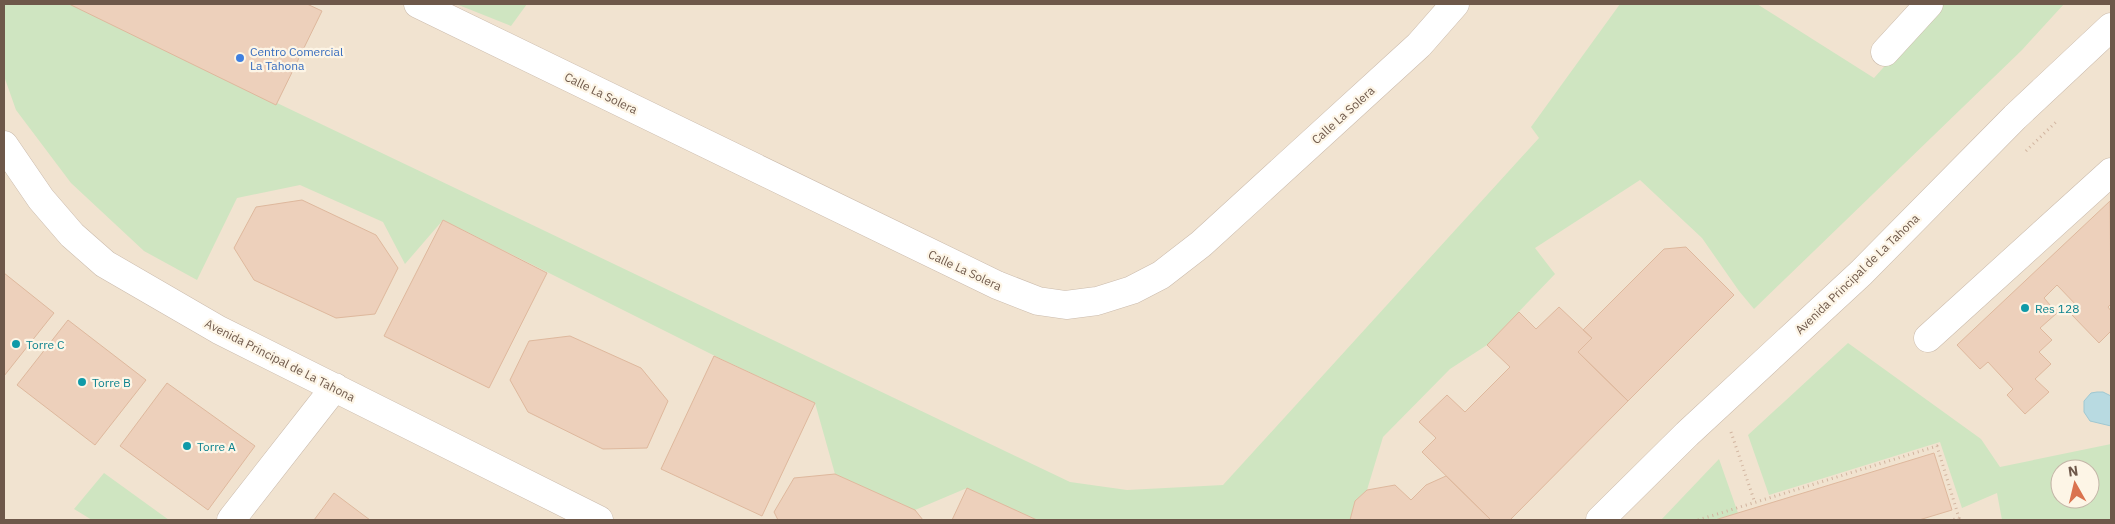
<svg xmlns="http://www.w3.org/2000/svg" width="2115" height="524" viewBox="0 0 2115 524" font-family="'IBM Plex Sans',sans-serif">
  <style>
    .residential { fill: #f1e3d0; fill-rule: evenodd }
    .green { fill: #cfe5c1; fill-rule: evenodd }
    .water { fill: #b8dae1; stroke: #9fc8d2 }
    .building { fill: #edd0bb; stroke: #deb89d }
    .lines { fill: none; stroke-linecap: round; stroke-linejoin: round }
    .minor-casing { stroke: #cbbbac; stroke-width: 29 }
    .path { stroke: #d1b49f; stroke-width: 3; stroke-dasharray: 1 4; stroke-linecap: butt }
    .minor { stroke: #fff; stroke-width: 28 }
    .shop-dot { fill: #3f7fe0; stroke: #fdf5e6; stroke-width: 2 }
    .culture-dot { fill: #0f9aa8; stroke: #fdf5e6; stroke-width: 2 }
    .labels { text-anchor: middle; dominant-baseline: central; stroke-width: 4.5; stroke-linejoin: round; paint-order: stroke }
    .shop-label { font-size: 12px; fill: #366cbe; stroke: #fdf5e6; text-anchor: start }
    .street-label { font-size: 12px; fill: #6e584a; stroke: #fdf5e6 }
    .culture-label { font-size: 12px; fill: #0d838f; stroke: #fdf5e6; text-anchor: start }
  </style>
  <rect width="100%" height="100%" fill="#faf1e1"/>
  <path class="residential" d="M4,4H2111V520H4ZM2060,469H2090V499H2060Z"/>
  <path class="green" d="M4,4H70L1070,482L1127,490L1223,485L1539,138L1531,127L1620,4H1757L1874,78L1940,4H2064L2022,50L1754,309L1739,291L1702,238L1640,180L1535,248L1555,274L1487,345L1450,369L1383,437L1367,490L1355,501L1350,520H1037L967,488L915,510L835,474L815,403L719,358L443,220L405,264L383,222L300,185L237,198L197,280L144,251L71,183L16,110L4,76Z
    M456,4H527L511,26Z
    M1848,343L1981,439L2000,467L2111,444V520H2002L1997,493L1962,508L1940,442L1769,495L1748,435ZM2060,469H2090V499H2060Z
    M1719,459L1738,513L1715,520H1661Z
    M104,473L169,520H92L74,509Z"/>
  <path class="water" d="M2097,392H2103L2111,396V426L2090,421L2084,412V401L2091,393Z"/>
  <path class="building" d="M69,4H307L322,11L276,105Z
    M302,200L376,235L398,268L375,314L336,318L254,280L234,248L256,207Z
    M2110,201L2111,304L2108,307L2111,311V331L2099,343L2072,315L2079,308L2057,285L2044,298L2057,313L2040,328L2052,340L2039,352L2051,364L2035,379L2049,392L2025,414L2007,395L2013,389L1988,362L1980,369L1957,345Z
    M443,220L547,273L489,388L384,336Z
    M1686,247L1734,295L1628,401L1578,352L1592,338L1583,330L1664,249Z
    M4,273L54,313L4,376Z
    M1559,307L1592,338L1578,352L1628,401L1510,520H1491L1422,452L1436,438L1419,422L1447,395L1465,412L1510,367L1487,345L1519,312L1536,329Z
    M68,320L146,380L95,445L17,385Z
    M570,336L641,368L668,401L647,448L603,449L528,412L510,380L529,341Z
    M714,356L815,403L762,516L661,469Z
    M167,383L255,446L208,510L120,446Z
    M1934,453L1952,510L1919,520H1715Z
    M835,474L915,510L923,520H778L774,512L794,478Z
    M1446,476L1491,520H1350L1355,501L1367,490L1395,485L1411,500L1426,485Z
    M967,488L1037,520H952Z
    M334,493L370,520H314Z"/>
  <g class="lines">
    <g class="minor-casing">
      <path id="minor" d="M418,4L997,285L1038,301L1066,305L1097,301L1132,290L1161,275L1201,244L1419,45L1455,4
        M1885,52L1929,4
        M4,145L41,199L72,235L105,264L219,330L599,520
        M1928,338L2111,172
        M231,520L335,387
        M1600,520L1687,434L1861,273L2015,117L2111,27"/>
    </g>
    <path class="path" d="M2026,151L2057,121
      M1731,432L1755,503
      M1698,520L1937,446L1959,518L1951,520"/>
    <use href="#minor" class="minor"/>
  </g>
  <circle class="shop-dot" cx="240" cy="58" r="5"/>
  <g class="culture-dot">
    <circle cx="2025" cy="308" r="5"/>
    <circle cx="16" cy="344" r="5"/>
    <circle cx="82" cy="382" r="5"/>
    <circle cx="187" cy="446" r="5"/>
  </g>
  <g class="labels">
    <g class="shop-label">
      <text x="250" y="51">Centro Comercial<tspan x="250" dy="14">La Tahona</tspan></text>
    </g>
    <g class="street-label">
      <text transform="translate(601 93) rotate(26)">Calle La Solera</text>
      <text transform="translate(1343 115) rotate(-42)">Calle La Solera</text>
      <text transform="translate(965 270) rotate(25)">Calle La Solera</text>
      <text transform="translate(1857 274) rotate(-44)">Avenida Principal de La Tahona</text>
      <text transform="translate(280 360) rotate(27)">Avenida Principal de La Tahona</text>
    </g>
    <g class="culture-label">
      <text x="2035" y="308">Res 128</text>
      <text x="26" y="344">Torre C</text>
      <text x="92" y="382">Torre B</text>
      <text x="197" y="446">Torre A</text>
    </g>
  </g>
  <rect width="2115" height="524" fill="none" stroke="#6e584a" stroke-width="10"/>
  <g transform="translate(2075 484) rotate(352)"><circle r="24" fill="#fdf5e6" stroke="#c4b6a8"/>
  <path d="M0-4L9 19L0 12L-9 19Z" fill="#da734f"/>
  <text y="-8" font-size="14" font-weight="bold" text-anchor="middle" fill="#6e584a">N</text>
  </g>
</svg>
